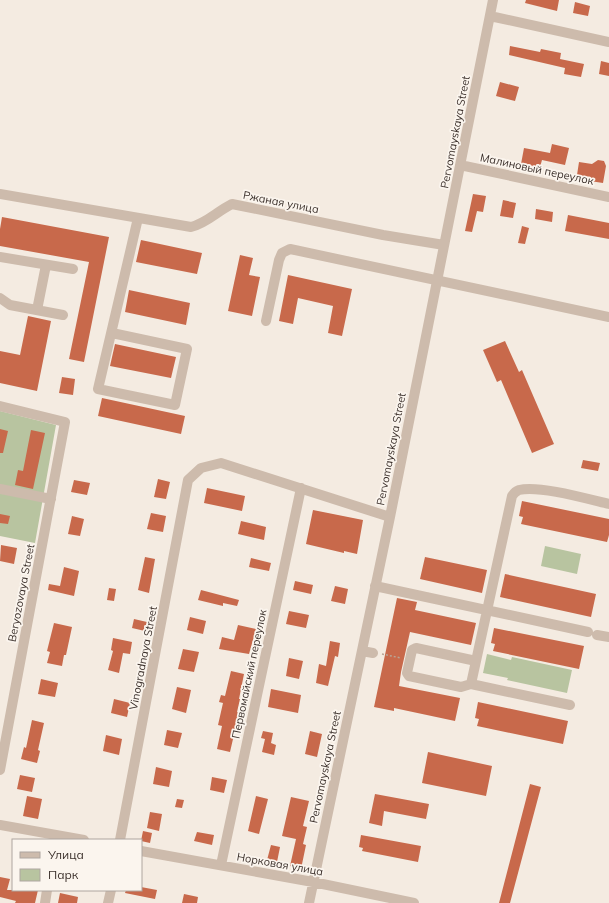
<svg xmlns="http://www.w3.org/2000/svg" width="609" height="903" viewBox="0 0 609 903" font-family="Mulish,sans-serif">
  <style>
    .green { fill: #b8c4a0 }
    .building { fill: #c8694b }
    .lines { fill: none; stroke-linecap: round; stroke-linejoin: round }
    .path { stroke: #b9a596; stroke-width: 1.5; stroke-dasharray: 2 2; stroke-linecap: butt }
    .minor { stroke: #cdbbac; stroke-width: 10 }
    .labels { text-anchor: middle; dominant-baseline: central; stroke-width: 3.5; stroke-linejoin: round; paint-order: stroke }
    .street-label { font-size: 11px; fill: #3b302b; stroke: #fbf5ee }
  </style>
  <rect width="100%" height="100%" fill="#f4ebe1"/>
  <path class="green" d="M0 411 56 425 35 543 0 536Z
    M545 546 581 554 577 574 541 566Z
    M487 654 511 660 512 657 572 670 567 693 507 680 508 678 483 673Z"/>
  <path class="building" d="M526 0H559L557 11 525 3Z
    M575 2 590 6 588 16 573 13Z
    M510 46 540 52 541 49 561 53 560 59 584 64 581 77 564 74 565 68 509 55Z
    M601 61 609 63V76L599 74Z
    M500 82 519 87 515 101 496 96Z
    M552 144 569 148 565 165 542 160 540 167 521 164 524 148 550 153Z
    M598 160 604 161 606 166 603 183 590 181 591 177 577 175 579 162 592 164Z
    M473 194 486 196 483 212 477 211 472 232 465 231Z
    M503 200 516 203 513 218 500 216Z
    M536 209 553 212 552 222 535 219Z
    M568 215 609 223V239L565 231Z
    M2 217 109 237 84 362 69 359 89 262 0 246V229Z
    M522 226 529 228 525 244 518 243Z
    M141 240 202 253 197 274 136 262Z
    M240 255 253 258 249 275 260 277 252 316 228 311Z
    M288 275 352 289 342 336 328 333 333 306 298 298 293 324 279 321Z
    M129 290 190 303 186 325 125 312Z
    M28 316 51 321 37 391 0 383V351L20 355Z
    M505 341 519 372 522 370 554 444 532 453 501 380 497 382 483 350Z
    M115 344 176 357 171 378 110 366Z
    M62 377 75 379 73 395 59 393Z
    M102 398 185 416 181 434 98 416Z
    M0 429 8 431 3 453H0Z
    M31 430 45 433 33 489 15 485 18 470 23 471Z
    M583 460 600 463 598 471 581 468Z
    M158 479 170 482 166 499 154 497Z
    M74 480 90 483 87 495 71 492Z
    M207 488 245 496 242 511 204 503Z
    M522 501 609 519V535L607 542 521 524 523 517 519 516Z
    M313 510 363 520 357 554 344 551V553L306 544Z
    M151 513 166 516 163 532 147 529Z
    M0 514 10 516 8 524 0 523Z
    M72 516 84 519 80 536 68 534Z
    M241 521 266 527 264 540 238 534Z
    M1 545 17 548 14 564 0 561Z
    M145 557 155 559 149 593 138 590Z
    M425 557 487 570 482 593 420 579Z
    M251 558 271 563 269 571 249 567Z
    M64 567 79 571 74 596 48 590 49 584 60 586Z
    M505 574 596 594 591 617 500 597Z
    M295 581 313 585 311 594 293 590Z
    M335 586 348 589 345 604 331 601Z
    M109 588 116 589 114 601 107 600Z
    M201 590 239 600 237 606 223 603V606L198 600Z
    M397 598 417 602 415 610 476 623 471 645 410 632 401 672 399 686 460 698 455 721 394 708V711L374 707Z
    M289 611 309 615 306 628 286 624Z
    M190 617 206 621 203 634 187 630Z
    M134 619 147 622 145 631 132 628Z
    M54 623 72 627 66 655H64L62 666 47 663 50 652 47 651Z
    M238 625 256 629 249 654 219 649 222 637 234 640Z
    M494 628 584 646 579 669 493 651 495 644 491 643Z
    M113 638 132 642 130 654 123 653 119 673 108 670 113 651 111 650Z
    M330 641 340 643 338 657 335 656 328 686 316 683 319 664 326 666Z
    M183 649 199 652 194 672 178 669Z
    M289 658 303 661 299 679 286 676Z
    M231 671 244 674 239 699H240L237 712 239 713 230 752 217 749 222 726 218 725 223 703 219 702 221 695 225 696Z
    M41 679 58 683 55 697 38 694Z
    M177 687 191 690 186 713 172 709Z
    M271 689 301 695 298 713 268 707Z
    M114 699 130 703 127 717 111 713Z
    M478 702 568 721 563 744 477 726 479 719 475 718Z
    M32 720 44 723 38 750 40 751 37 763 21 759 24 747 26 748Z
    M167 730 182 733 178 748 164 745Z
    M263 731 273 733 271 743 276 745 274 755 262 752 265 739 261 738Z
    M310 731 322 734 317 757 305 754Z
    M106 735 122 739 119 755 103 751Z
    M428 752 492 766 486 796 422 783Z
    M156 767 172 771 169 787 153 784Z
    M20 775 35 778 32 792 17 789Z
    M212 777 227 780 224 793 210 790Z
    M530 784 541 787 510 903H499Z
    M375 794 429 804 426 819 384 811 382 826 369 823Z
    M27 796 42 799 38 819 23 816Z
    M256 796 268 799 259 834 248 831Z
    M291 797 309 801 303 826 307 827 303 844 306 845 301 869 290 866 296 839 282 836Z
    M177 799 184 800 182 808 175 807Z
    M150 812 162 814 159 831 147 828Z
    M143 831 152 833 150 843 141 841Z
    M197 832 214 835 212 845 194 841Z
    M361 835 421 846 418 862 362 851 363 848 359 847Z
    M271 845 280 847 277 862 267 860Z
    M0 877 10 879 7 890H38L35 903H15L16 901 0 897Z
    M141 887 157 890 155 899 125 893 126 890H141Z
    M60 893 78 897 77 903H58Z
    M184 894 198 897 197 903H182Z"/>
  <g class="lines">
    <path class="path" d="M382 654 401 658"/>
    <path class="minor" d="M490 16 609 42
      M460 165 609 197
      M0 194 191 227C207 223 216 212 232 204L383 235 444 245
      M0 257 73 269
      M0 298 10 305 63 315
      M37 310 46 265
      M266 321 279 260 282 253 290 249 609 317
      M112 333 187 349 175 405 98 389 138 218
      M0 406 65 422 0 770
      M0 489 51 499
      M375 586 588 632
      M597 635 609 637
      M362 651 373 653
      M476 661 416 648 412 650 407 673 409 676 461 687 471 684 570 705
      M471 684 512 496C514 493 516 491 519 490 539 485 588 499 609 504
      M0 825 84 840
      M120 840 188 480 201 468 221 463 390 517
      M141 851 313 882 414 903
      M221 865 301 488
      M45 903 47 890
      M108 903 111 890
      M309 903 390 517 493 0"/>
  </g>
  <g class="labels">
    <g class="street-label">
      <text transform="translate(455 132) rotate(-79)">Pervomayskaya Street</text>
      <text transform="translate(537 169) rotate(12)">Малиновый переулок</text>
      <text transform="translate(281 202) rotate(11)">Ржаная улица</text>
      <text transform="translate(391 449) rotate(-79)">Pervomayskaya Street</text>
      <text transform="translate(21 593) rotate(-79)">Beryozovaya Street</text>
      <text transform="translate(143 658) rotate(-79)">Vinogradnaya Street</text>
      <text transform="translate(249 674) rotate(-78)">Первомайский переулок</text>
      <text transform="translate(325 767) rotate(-78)">Pervomayskaya Street</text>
      <text transform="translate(280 864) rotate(10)">Норковая улица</text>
    </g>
  </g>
  <rect x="12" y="839" width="130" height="52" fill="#fbf5ee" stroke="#aea6a0"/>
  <rect x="20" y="852" width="20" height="6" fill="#cdbbac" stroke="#aea6a0"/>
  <text x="48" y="859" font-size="12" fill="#3b302b">Улица</text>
  <rect x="20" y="869" width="20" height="12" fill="#b8c4a0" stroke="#aea6a0"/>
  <text x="48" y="879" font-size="12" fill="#3b302b">Парк</text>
</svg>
